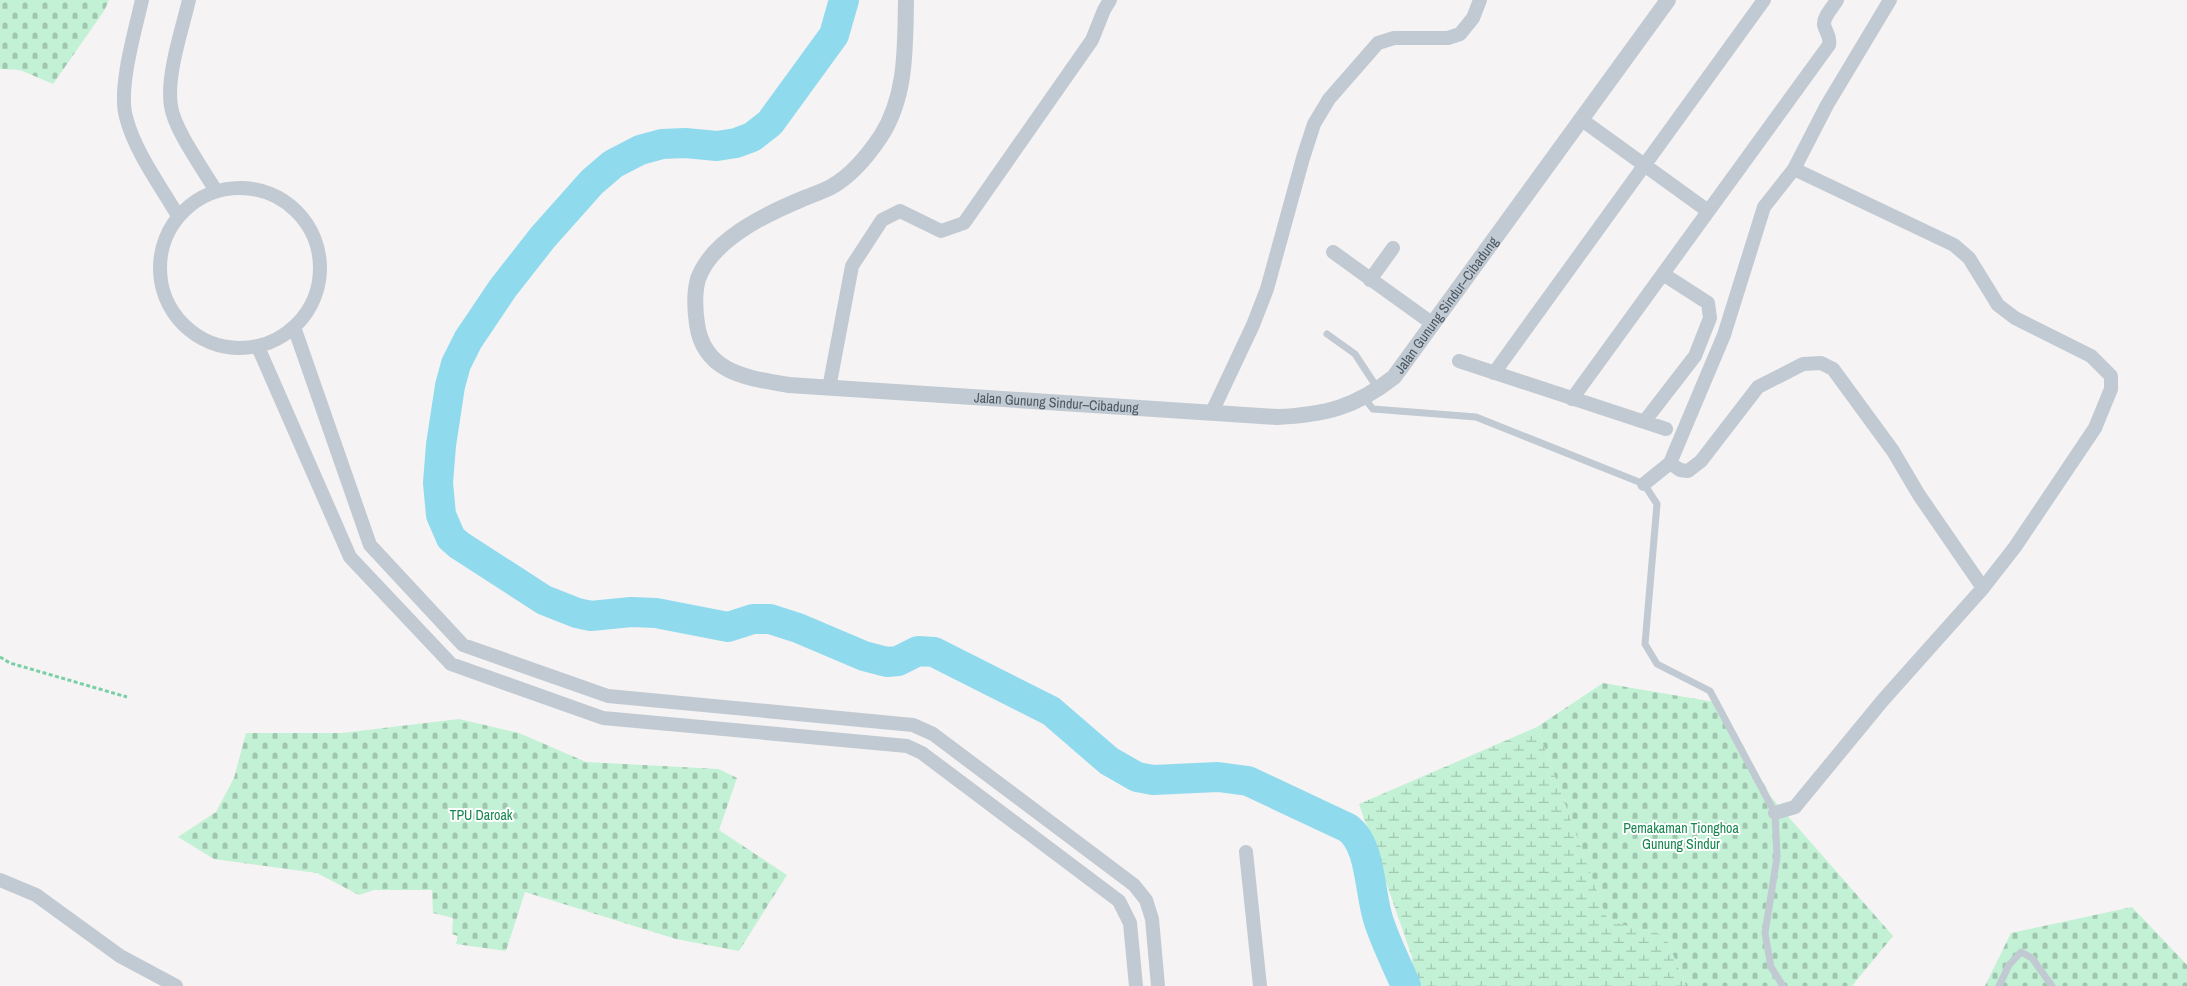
<svg xmlns="http://www.w3.org/2000/svg" width="2187" height="986" viewBox="0 0 2187 986" font-family="'Archivo Narrow',sans-serif">
  <style>
    .wetland { fill: url(#wetland-marsh) }
    .cemetery { fill: url(#cemetery-stones) }
    .lines { fill: none; stroke-linecap: round; stroke-linejoin: round }
    .river { stroke: #90daee; stroke-width: 30 }
    .path { stroke: #7ad0a6; stroke-width: 3; stroke-dasharray: 4 2.5; stroke-linecap: butt }
    .service { stroke: #c1cad2; stroke-width: 7 }
    .minor { stroke: #c1cad2; stroke-width: 14 }
    .tertiary { stroke: #c1cad2; stroke-width: 16 }
    .labels { text-anchor: middle; dominant-baseline: central; stroke-width: 4; stroke-linejoin: round; paint-order: stroke }
    .street-label { font-size: 14px; fill: #4a5661; stroke: #fff }
    .park-label { font-size: 14px; fill: #17864f; stroke: #fff }
  </style>
  <defs>
    <pattern id="wetland-marsh" width="20" height="14" patternUnits="userSpaceOnUse" patternTransform="scale(1.25)"><rect width="20" height="14" fill="#c3f1d5"/><path d="M1 5h8M5 5V1M11 12h8M15 12V8" fill="none" stroke="#a0c6b0"/></pattern>
    <pattern id="cemetery-stones" width="16" height="16" patternUnits="userSpaceOnUse" patternTransform="scale(1.25)"><rect width="16" height="16" fill="#c3f1d5"/><path d="M2 7V4a2 2 0 0 1 4 0v3zM10 15v-3a2 2 0 0 1 4 0v3z" fill="#a0c6b0"/></pattern>
  </defs>
  <rect width="100%" height="100%" fill="#f5f3f3"/>
  <path class="wetland" d="M1537 727 1608 920 1665 935 1686 986H1413L1412 957 1359 804Z"/>
  <path class="cemetery" d="M0 0H109L104 11 53 84 20 70 0 69Z
    M1603 683 1720 703 1771 797 1893 936 1852 986H1686L1665 935 1608 921 1537 727Z
    M459 719 519 733 586 762 719 769 737 778 719 830 787 875 739 951 676 939 525 892 506 951 456 944 458 936 452 934 453 918 433 913 432 890H374L359 895 317 873 214 859 178 837 216 812 234 778 246 733H342Z
    M2132 907 2187 965V986H1985L2011 933Z"/>
  <g class="lines">
    <path class="river" d="M844 0 834 35 770 123 752 137 736 143 717 146 685 143 662 144 640 150 613 164 592 182 543 237 503 288 468 340 456 364 450 386 441 445 438 483 441 515 451 538 459 545 544 600 577 613 591 616 631 612 656 613 728 627 753 619H770L798 628 864 656 887 662 898 661 918 651 934 652 1051 711 1109 761 1137 777 1153 780 1218 777 1248 781 1348 828C1372 846 1369 894 1379 922 1386 943 1397 965 1406 986"/>
    <path class="path" d="M0 657 10 663 127 697"/>
    <path class="service" d="M1327 334 1355 354 1378 389
      M1364 398 1373 409 1476 417 1644 484 1657 504 1645 644 1657 664 1710 691 1775 813 1777 857 1765 933 1771 967 1783 986
      M1999 986 2009 965 2021 952 2032 958 2052 986"/>
    <path class="minor" d="M142 0C135 31 118 88 126 117 135 152 160 185 178 216
      M189 0C182 30 166 76 171 106 174 129 203 169 216 191
      M1582 120 1708 211
      M160 268a80 80 0 1 1 160 0a80 80 0 1 1-160 0Z
      M1333 252 1433 324
      M1370 280 1393 248
      M294 327 370 545 463 645 608 696 913 725 933 734 1134 885 1146 900 1152 919 1158 986
      M258 347 350 557 451 664 603 718 907 746 922 753 1119 901 1130 923 1136 986
      M1459 361 1666 429
      M1494 373 1764 0
      M829 388 852 266 882 220 900 211 941 231 964 223 1092 40 1104 10 1110 0
      M1572 399 1829 45C1831 36 1826 33 1824 25 1823 17 1833 7 1837 0
      M1212 412 1253 325 1267 289 1303 158 1314 124 1329 99 1378 43 1394 38H1448L1460 34 1473 18 1480 0
      M1644 422 1695 356 1710 318 1708 303 1663 274
      M1670 463 1680 470 1688 471 1701 461 1758 387 1803 364 1821 363 1833 369 1893 451 1919 495 1983 588
      M1644 484 1670 463 1724 335 1764 207 1794 169 1827 105 1890 0
      M1775 813 1795 807 1883 700 1983 588 2015 547 2095 428 2111 389V376L2091 356 2015 318 1998 305 1969 258 1954 245 1794 169
      M1246 852 1260 986
      M0 880 36 895 120 956 176 986"/>
    <path class="tertiary" id="s1" d="M906 0C905 47 907 95 881 136 869 154 851 176 831 187 822 192 810 195 800 200 764 215 712 240 698 279 694 293 695 310 697 324 704 374 749 378 789 385L1277 417C1325 415 1356 407 1394 377L1668 0"/>
  </g>
  <g class="labels">
    <g class="street-label">
      <text stroke="none"><textPath href="#s1" startOffset="1248">Jalan Gunung Sindur–Cibadung</textPath></text>
      <text stroke="none"><textPath href="#s1" startOffset="812">Jalan Gunung Sindur–Cibadung</textPath></text>
    </g>
    <g class="park-label">
      <text x="481" y="815">TPU Daroak</text>
      <text x="1681" y="828">Pemakaman Tionghoa<tspan x="1681" dy="16">Gunung Sindur</tspan></text>
    </g>
  </g>
</svg>
